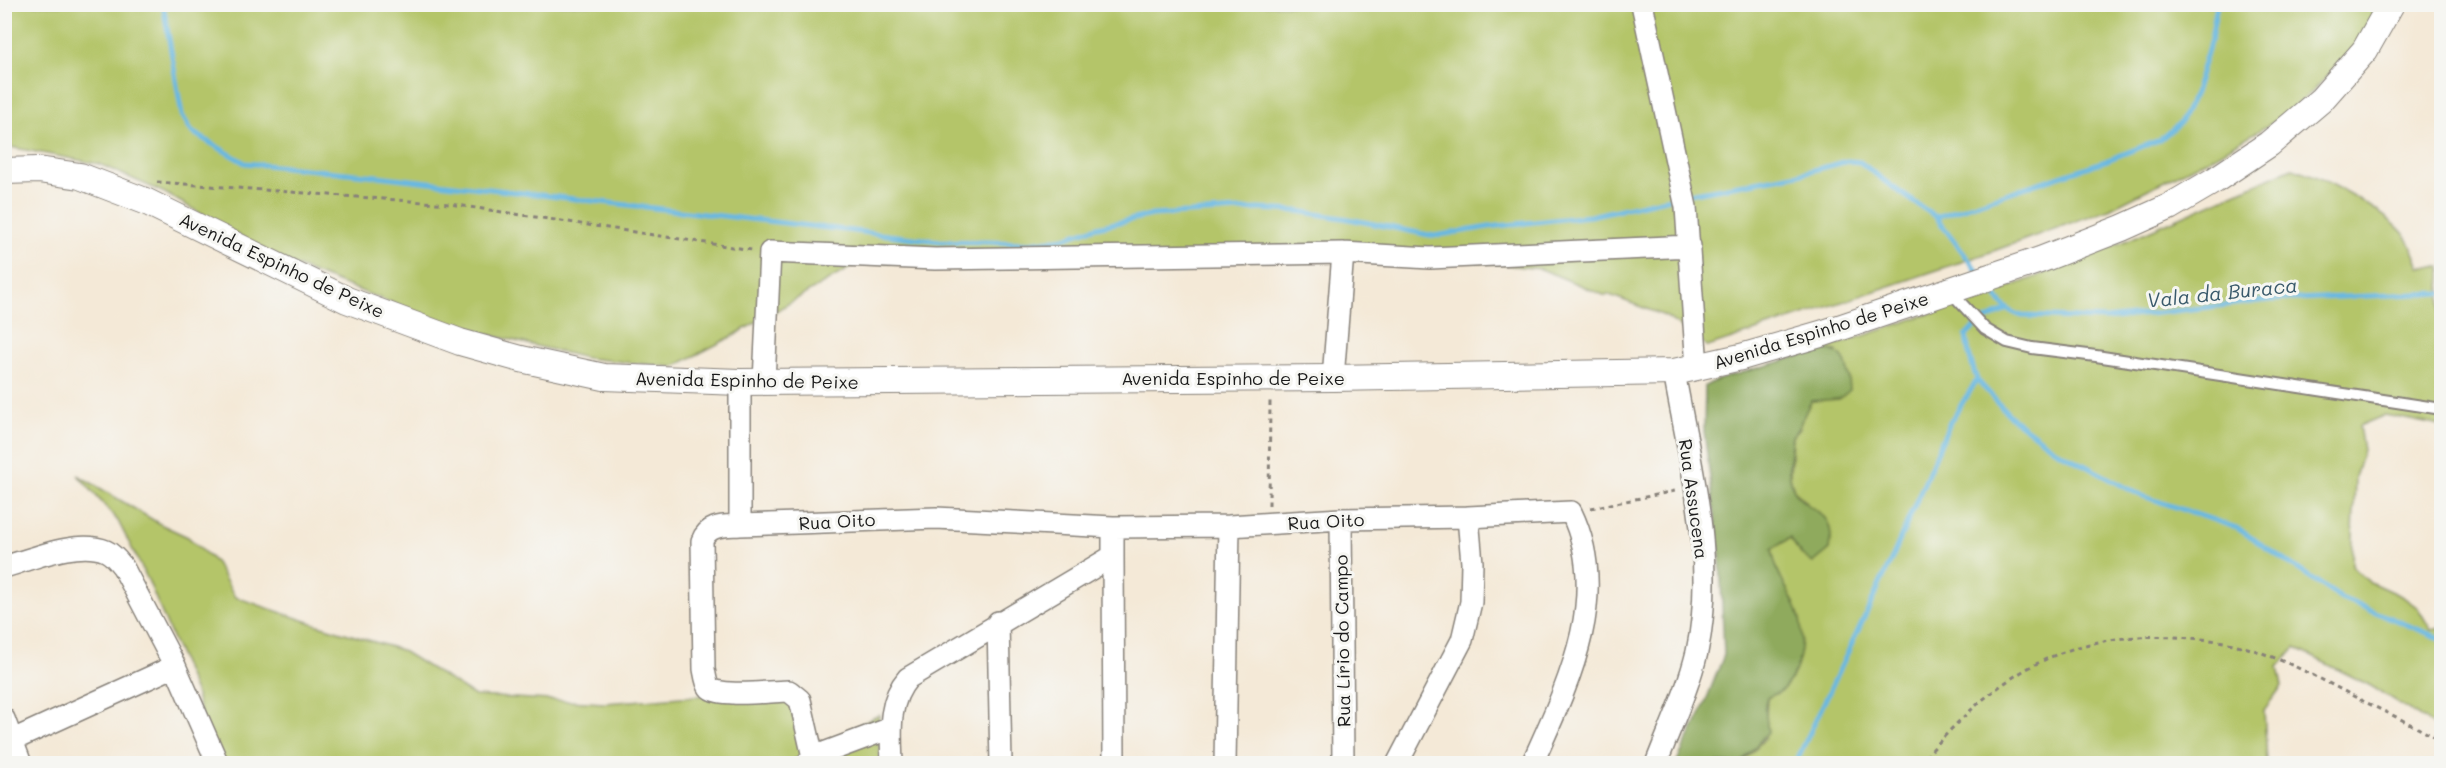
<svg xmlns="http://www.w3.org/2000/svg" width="2446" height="768" viewBox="0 0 2446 768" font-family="Mali,sans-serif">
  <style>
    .green { fill: #b4c569; stroke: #687042; stroke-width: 1.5 }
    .forest { fill: #8faa5d; stroke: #56633c; stroke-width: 1.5 }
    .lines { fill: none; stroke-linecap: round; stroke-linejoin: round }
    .stream { stroke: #67b8e2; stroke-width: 5 }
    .service-casing { stroke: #88827a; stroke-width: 14 }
    .minor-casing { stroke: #88827a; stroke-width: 24 }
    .tertiary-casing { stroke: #88827a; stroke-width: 28 }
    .path { stroke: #88827a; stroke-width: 3; stroke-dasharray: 4.5 4.5; stroke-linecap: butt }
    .service { stroke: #fff; stroke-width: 10 }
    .minor { stroke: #fff; stroke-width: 21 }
    .tertiary { stroke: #fff; stroke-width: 26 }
    .labels { text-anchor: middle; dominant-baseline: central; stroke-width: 6; stroke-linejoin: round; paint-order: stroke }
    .street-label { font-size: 18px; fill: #1c1c1c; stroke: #f6f6f2 }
    .water-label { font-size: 20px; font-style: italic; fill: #3a5a6b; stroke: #f6f6f2 }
  </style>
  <rect width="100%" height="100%" fill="#f6f6f2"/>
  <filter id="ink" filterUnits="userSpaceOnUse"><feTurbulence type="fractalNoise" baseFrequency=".0167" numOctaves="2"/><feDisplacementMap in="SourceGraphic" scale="12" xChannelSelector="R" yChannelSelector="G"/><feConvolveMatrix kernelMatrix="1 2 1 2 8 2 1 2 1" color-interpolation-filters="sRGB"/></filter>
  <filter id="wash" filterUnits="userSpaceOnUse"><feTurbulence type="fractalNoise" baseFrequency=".008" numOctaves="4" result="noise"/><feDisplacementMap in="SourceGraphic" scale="24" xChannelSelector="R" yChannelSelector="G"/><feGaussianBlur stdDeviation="1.35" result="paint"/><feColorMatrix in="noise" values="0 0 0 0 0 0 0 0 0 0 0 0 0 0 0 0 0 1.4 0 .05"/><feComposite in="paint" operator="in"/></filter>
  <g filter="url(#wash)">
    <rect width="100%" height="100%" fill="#f4e9d7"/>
    <path class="green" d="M5 5H2378L2360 42 2312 92 2279 119 2218 154 2109 209 1988 253 1708 347 1665 316 1607 294 1606 296 1541 269 1449 258 860 262 731 337 673 367 586 358 449 325 283 261 165 193 99 164 10 147 5 148Z
      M2292 168C2320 175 2385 211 2404 234 2411 242 2416 257 2420 267H2441V426L2385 415 2359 426 2363 450 2355 477 2352 566 2368 581 2403 597 2418 608 2431 630 2441 628V730L2371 686 2295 648 2278 667 2282 686 2264 710 2267 763 1741 764 1765 738 1767 697C1810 679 1798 642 1795 604 1782 589 1775 568 1772 549L1790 538 1801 554 1807 503 1794 490 1790 476 1792 436 1799 429 1803 413 1812 401 1837 351 1824 349 2015 285 2128 240Z
      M78 475 160 524 188 537 216 563 235 597 315 624 401 650 475 696 605 703 797 688 816 747 879 715 880 763H214L195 692 148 580 118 521Z"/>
    <path class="forest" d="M1824 349C1849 352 1848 369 1850 390L1839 399 1812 401C1803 413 1802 426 1792 436 1790 452 1786 472 1793 488 1805 515 1837 505 1830 549L1813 563 1801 554 1790 538 1772 549C1775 571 1786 586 1795 605 1807 630 1803 669 1783 689 1780 693 1772 695 1767 698L1765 706 1768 732 1741 763H1676L1701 713 1724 655 1720 556 1704 431 1705 386 1717 380Z"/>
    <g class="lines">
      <path class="stream" d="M163 4 182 115 192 132 245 163 377 176 940 241 1030 243 1064 238 1097 227 1152 215 1258 209 1297 211 1349 219 1434 236 1489 227 1590 216 1679 196
        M1689 194 1799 174 1848 161 1860 162 1891 186 1936 217 1978 272
        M1936 217 2105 161 2159 140 2180 123 2195 93 2211 39 2217 4
        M1987 284C1997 298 2005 311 2022 316L2106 319 2270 300 2442 293
        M2008 309 1976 325 1966 336 1969 355 1977 380 2012 418 2054 449 2140 495 2237 528 2341 598 2442 639
        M1795 764 1890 563 1950 422 1977 380"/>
    </g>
  </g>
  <g filter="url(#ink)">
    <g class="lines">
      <defs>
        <path id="service" d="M1949 290 1985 329 2007 342 2032 348 2096 356 2442 409"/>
        <path id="minor" d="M1642 4 1686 207 1697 368
          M1333 378 1343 253
          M764 382 770 252 935 259 1343 253 1430 258 1690 246
          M1341 519 1343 764
          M740 525V382
          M1113 556 1114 764
          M4 567C32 559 78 539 106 551 113 554 119 562 123 567L175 666 218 764
          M998 622 1001 764
          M4 719 21 764
          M4 744 175 666
          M813 757 800 700 789 691C775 691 716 698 709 687 706 683 705 674 704 669L702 541C708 524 725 526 740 525L936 518 1113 527
          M806 764 813 757 891 728
          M892 764C891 733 887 702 908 678L1113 556V527L1229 526 1341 519 1468 517 1571 512C1612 596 1567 686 1532 764
          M1225 764 1229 526
          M1397 764 1462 640 1471 602 1472 563 1468 517
          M1656 764C1670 727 1688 690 1697 652 1717 558 1690 464 1674 372"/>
        <path id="tertiary" d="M4 171 38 170 80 176 145 201 347 300 460 342 521 359 604 377 740 382 1333 378 1674 372 1741 357 1824 333 2040 260 2122 228 2169 207 2215 180 2269 144 2321 100 2365 50 2391 4"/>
      </defs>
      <use href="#service" class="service-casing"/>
      <use href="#minor" class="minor-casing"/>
      <use href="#tertiary" class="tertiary-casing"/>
      <path class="path" d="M157 182 450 204 752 250
        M1269 505 1270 401
        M1591 508 1675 491
        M1920 764C1990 680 2061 631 2173 637 2196 638 2219 640 2241 646 2282 658 2319 678 2357 698 2385 712 2415 725 2442 742"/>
      <use href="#service" class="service"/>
      <use href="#minor" class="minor"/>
      <use href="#tertiary" class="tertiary"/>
    </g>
  </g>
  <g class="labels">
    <g class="street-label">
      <text transform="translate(282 265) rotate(25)">Avenida Espinho de Peixe</text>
      <text transform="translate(1821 330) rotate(-17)">Avenida Espinho de Peixe</text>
      <text x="1233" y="378">Avenida Espinho de Peixe</text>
      <text transform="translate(747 380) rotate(1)">Avenida Espinho de Peixe</text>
      <text transform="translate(1694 499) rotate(82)">Rua Assucena</text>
      <text transform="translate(837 521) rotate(-3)">Rua Oito</text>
      <text transform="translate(1326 521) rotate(-3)">Rua Oito</text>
      <text transform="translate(1342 641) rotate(-91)">Rua Lírio do Campo</text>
    </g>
    <g class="water-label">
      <text transform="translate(2222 292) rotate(-6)">Vala da Buraca</text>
    </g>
  </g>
  <rect width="2446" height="768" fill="none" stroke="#f6f6f2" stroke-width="24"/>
</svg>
